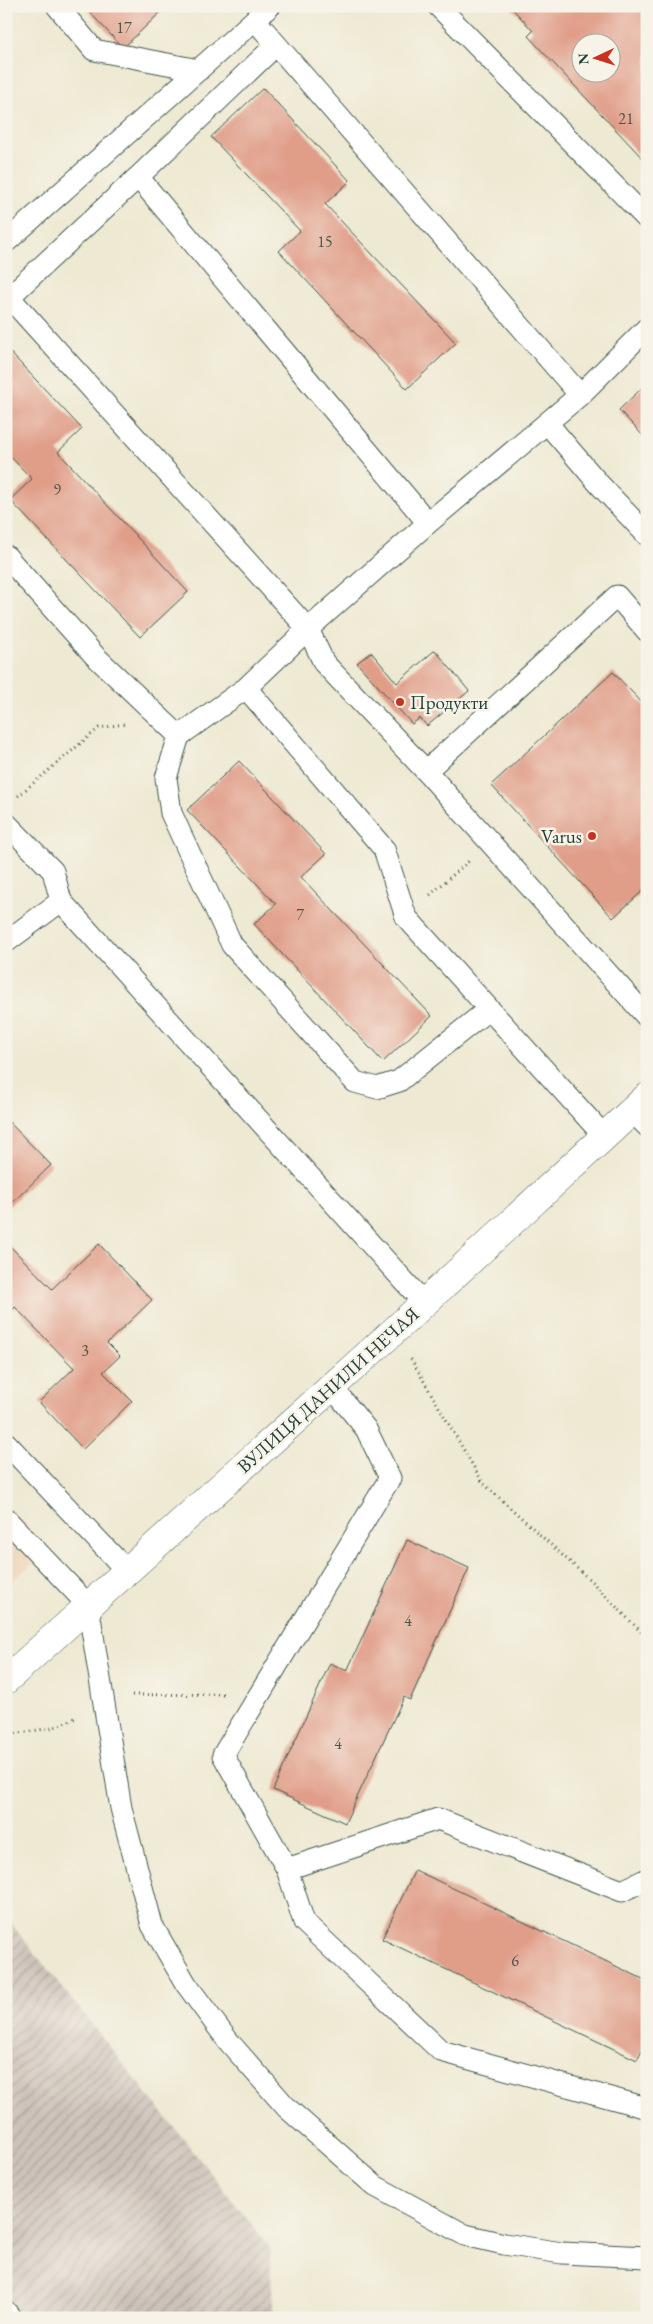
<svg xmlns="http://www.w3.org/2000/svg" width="653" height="2324" viewBox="0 0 653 2324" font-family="'EB Garamond',serif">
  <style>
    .built { fill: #efd6bb }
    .industrial { fill: url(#industrial-furrows) }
    .building { fill: #e09d88; fill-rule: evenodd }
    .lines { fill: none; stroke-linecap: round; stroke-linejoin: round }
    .lane-casing { stroke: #3e574c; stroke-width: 23 }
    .street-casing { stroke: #3e574c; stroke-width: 29 }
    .path { stroke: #3e574c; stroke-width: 3; stroke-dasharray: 1 4; stroke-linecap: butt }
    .lane { stroke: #fff; stroke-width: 21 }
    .street { stroke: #fff; stroke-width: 28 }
    .poi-dot { fill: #c8321e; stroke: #f7f3e8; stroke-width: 2 }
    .labels { text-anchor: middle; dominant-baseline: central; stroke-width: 5; stroke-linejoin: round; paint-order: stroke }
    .number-label { font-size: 16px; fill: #4f5549 }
    .poi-label { font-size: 19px; fill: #1f3d34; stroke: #f7f3e8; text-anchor: start }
    .street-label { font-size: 19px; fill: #1f3d34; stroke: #f7f3e8 }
  </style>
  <defs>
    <pattern id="industrial-furrows" width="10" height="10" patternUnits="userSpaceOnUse" patternTransform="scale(1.25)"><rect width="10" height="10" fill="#cdc2b9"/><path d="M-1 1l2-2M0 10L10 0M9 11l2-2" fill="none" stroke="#a69f97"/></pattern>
  </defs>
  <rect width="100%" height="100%" fill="#f7f3e8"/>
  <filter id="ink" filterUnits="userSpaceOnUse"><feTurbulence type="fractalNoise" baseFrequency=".02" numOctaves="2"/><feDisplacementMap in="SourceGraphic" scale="10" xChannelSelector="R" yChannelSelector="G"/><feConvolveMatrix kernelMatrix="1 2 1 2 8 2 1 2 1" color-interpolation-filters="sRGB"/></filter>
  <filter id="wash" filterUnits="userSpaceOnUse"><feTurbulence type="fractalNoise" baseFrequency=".0096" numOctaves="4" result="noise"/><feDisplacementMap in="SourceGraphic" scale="20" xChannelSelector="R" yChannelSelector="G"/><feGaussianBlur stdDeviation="1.12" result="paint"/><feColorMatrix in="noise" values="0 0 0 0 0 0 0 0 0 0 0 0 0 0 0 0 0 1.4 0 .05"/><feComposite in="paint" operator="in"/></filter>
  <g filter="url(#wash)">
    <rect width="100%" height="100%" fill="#eee9d2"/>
    <path class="built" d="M6 1505 49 1549 6 1587Z"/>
    <path class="industrial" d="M6 1917 269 2246 274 2318H6Z"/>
    <g id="blocks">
      <path class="building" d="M84 6H167L123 48Z
        M510 6H647V163L528 36 533 31ZM580 42H610V72H580Z
        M263 88 350 181 325 204 456 343 407 389 279 251 300 231 211 137Z
        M6 348 82 429 58 452 188 592 140 637 10 500 32 479 6 452Z
        M647 383V440L619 410Z
        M435 650 469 691 427 726 420 718 412 724 357 663 371 652 397 683Z
        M613 672 647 708V887L613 918 491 785Z
        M239 761 326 854 301 877 432 1016 383 1062 254 924 276 904 187 810Z
        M6 1119 51 1165 6 1209Z
        M6 1242 52 1289 99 1244 152 1300 107 1343 120 1356 103 1372 132 1401 83 1449 39 1402 74 1368 15 1307 6 1316Z
        M407 1540 469 1568 410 1700 404 1697 345 1823 273 1790 330 1663 347 1671Z
        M415 1870 647 1981V2040L637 2060 382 1939Z"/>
    </g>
  </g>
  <g filter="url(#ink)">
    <use href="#blocks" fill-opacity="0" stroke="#3e574c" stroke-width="1"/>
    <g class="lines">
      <defs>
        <path id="lane" d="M57 6 94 50 199 70
          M438 6 647 219
          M255 20 580 395
          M276 45 138 177 428 523
          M138 177 9 297 308 629 324 663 426 771 647 1017
          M6 242 270 6
          M547 423 599 484 647 535
          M6 556 95 656 179 736 246 688
          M179 736 166 778 171 813 232 945 355 1082 377 1088 399 1081 489 1009
          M426 771 617 596 647 631
          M6 823 53 871 61 901 424 1303
          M6 942 61 901
          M632 1111 647 1126
          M604 1136 406 917 384 849 246 688 308 629 428 523 580 395 647 328
          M332 1387 366 1429 390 1478 223 1755 287 1869 438 1819 622 1891 647 1879
          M6 1443 126 1570
          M6 1519 88 1605 121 1808 152 1925 186 1984 229 2042 287 2108 375 2186 465 2235 504 2244 562 2253 647 2257
          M287 1869 304 1922 441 2051 647 2108
          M6 2312 8 2314 6 2315"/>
        <path id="street" d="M6 1680 395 1330 647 1097"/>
      </defs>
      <use href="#lane" class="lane-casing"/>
      <use href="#street" class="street-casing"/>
      <path class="path" d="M18 796 99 728 124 724
        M430 895 469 861
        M411 1359 483 1483 591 1581 647 1638
        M132 1695 226 1694
        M6 1735 52 1728 78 1717"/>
      <use href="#lane" class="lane"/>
      <use href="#street" class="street"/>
    </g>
  </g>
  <g class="poi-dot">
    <circle cx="400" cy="702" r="5"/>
    <circle cx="592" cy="836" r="5"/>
  </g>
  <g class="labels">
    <g class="number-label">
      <text x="124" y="27">17</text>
      <text x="626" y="118">21</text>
      <text x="325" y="241">15</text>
      <text x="57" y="489">9</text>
      <text x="300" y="914">7</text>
      <text x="85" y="1350">3</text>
      <text x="408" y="1620">4</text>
      <text x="338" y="1743">4</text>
      <text x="515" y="1960">6</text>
    </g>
    <g class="poi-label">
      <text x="410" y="702">Продукти</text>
      <text x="582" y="836" text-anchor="end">Varus</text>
    </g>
    <g class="street-label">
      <text transform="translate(328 1390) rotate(-42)">ВУЛИЦЯ ДАНИЛИ НЕЧАЯ</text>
    </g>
  </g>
  <rect width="653" height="2324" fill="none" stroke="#f7f3e8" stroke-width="25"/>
  <g transform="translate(596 58) rotate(266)"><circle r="24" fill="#f7f3e8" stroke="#a1aaa0"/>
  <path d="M0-4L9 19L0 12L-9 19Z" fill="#c8321e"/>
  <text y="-8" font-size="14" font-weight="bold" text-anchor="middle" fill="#1f3d34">N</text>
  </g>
</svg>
